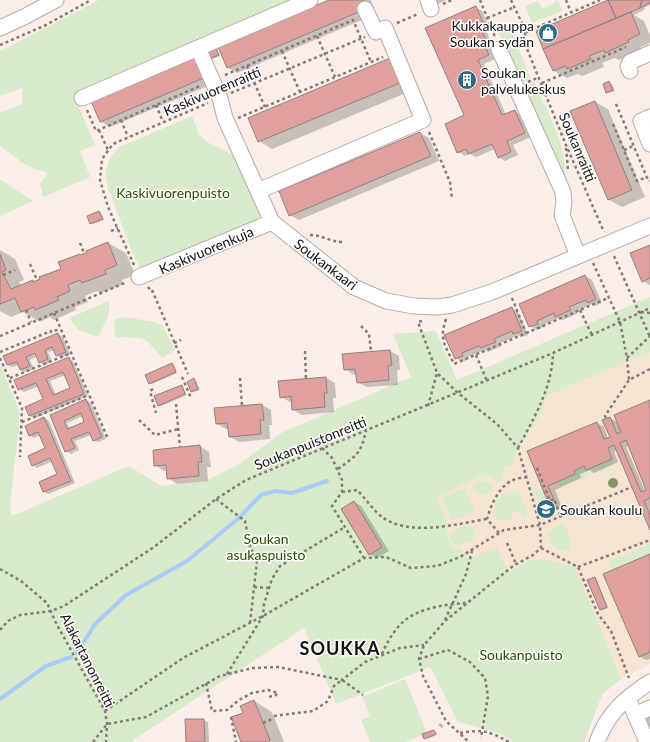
<svg xmlns="http://www.w3.org/2000/svg" width="650" height="742" viewBox="0 0 650 742" font-family="Lato,sans-serif">
  <style>
    .education { fill: #f5e4d2 }
    .green { fill: #d7ebca }
    .shadow { fill: #0003; fill-rule: evenodd }
    .lines { fill: none; stroke-linecap: round; stroke-linejoin: round }
    .stream { stroke: #a9ccfb; stroke-width: 4 }
    .building { fill: #e0a19e; stroke: #8e8281; fill-rule: evenodd }
    .minor-casing { stroke: #b7aba6; stroke-width: 17 }
    .path { stroke: #847b78; stroke-width: 2.5; stroke-dasharray: 3 3; stroke-linecap: butt }
    .minor { stroke: #fff; stroke-width: 15 }
    .tree { fill: #899569 }
    .labels { text-anchor: middle; dominant-baseline: central; stroke-width: 3; stroke-linejoin: round; paint-order: stroke }
    .poi-label { font-size: 14px; fill: #14100f; stroke: #fefefe; text-anchor: start }
    .street-label { font-size: 14px; fill: #14100f; stroke: #fefefe }
    .park-label { font-size: 14px; fill: #2b4c00; stroke: #fefefe }
    .district-label { font-size: 18px; font-weight: bold; letter-spacing: 1px; fill: #14100f; stroke: #fefefe }
  </style>
  <rect width="100%" height="100%" fill="#fbeee9"/>
  <path class="education" d="M650 352V664L621 679 574 567 522 563 508 572 468 559 458 549 452 546 446 531 447 522 437 496 480 476H489L494 478 499 484 502 468 513 458 522 445 541 413 548 395Z"/>
  <path class="green" d="M99 0H293L74 95 95 145 80 151 90 177 43 197 40 184 48 173 27 166 0 146V113L22 104V88L0 96V51Z
    M558 0 563 11 532 23 525 6 538 1 542 9 555 3V1Z
    M510 26 514 38 503 43 497 31Z
    M516 42 531 79 520 83 505 47Z
    M534 82C547 111 571 152 564 184L524 86Z
    M192 116 199 134 207 142 231 154 238 162 260 214V219L258 222 141 271 132 252 108 188 105 173 110 158 119 147Z
    M0 180H1L33 201 0 216Z
    M650 297V352L548 395 541 413 513 458 515 463 502 468 504 473 499 484C487 469 479 477 466 483 456 488 447 492 437 496L447 522 446 531 452 546 458 549 461 548 468 559 497 547 508 572C515 568 521 564 528 561 542 556 560 564 575 567L621 679 602 695 584 742H512C507 733 469 725 458 722L430 667 336 704 304 628 130 742H0V364L19 410V430L14 466 10 510 12 516 129 466 161 486 206 481 241 463 281 433 411 377 393 334 436 331 457 380Z
    M109 301V315L98 337 78 330 69 318Z
    M124 317 155 322 163 326 175 350 162 358 149 343 141 338 115 337 114 320Z
    M612 459 613 465 561 486 559 481 575 475 574 471 584 466 586 469Z
    M479 481H487L491 483 492 491C487 495 482 495 475 493L474 484Z
    M531 481 537 491 542 488 550 506 556 504 558 511 547 516 543 513 531 484Z
    M465 488 475 512 452 521 442 497Z
    M510 491 518 492 521 495 528 515 527 517 523 518 519 510 511 514 514 520C486 526 489 498 510 491Z
    M563 523C567 531 574 540 569 549 559 554 550 546 548 536L554 527Z
    M466 525 472 527 475 534 473 540 458 546 453 544 450 538 452 531Z
    M650 544V554L612 570 609 561Z
    M405 679 427 733 406 742H370L361 720 370 716 362 697Z"/>
  <path class="shadow" d="M332 0H371L376 14 237 73 228 68 220 48Z
    M433 0H446L438 4Z
    M610 0H650V5L645 7 644 10 634 15 644 21 650 35V43L640 47 642 50 619 60 615 58 602 63 604 67 582 76 578 74 567 78 554 71 537 32Z
    M475 7 482 11 491 30 487 32 491 42 488 43 495 59 484 64 506 115 515 111 521 115 531 137 513 145 518 155 505 161 498 157 495 149 476 157 470 154 465 156 458 152 465 116Z
    M216 49 220 56 212 59 210 58Z
    M197 58 215 83 110 127 101 122Z
    M390 60 413 90 272 149 259 141Z
    M609 82 611 83 615 91 609 93 607 92Z
    M595 102 608 109 645 197 622 207 608 199Z
    M420 133 429 138 439 161 299 220 290 215Z
    M99 212 101 213 104 220 93 224 91 223Z
    M108 243 126 253 135 275 122 280 123 284 101 293 97 291 85 296 88 302 75 307 76 310 54 320 50 317 40 322 23 312 11 317 0 311V250L15 259 24 280 19 282 21 286 33 281 34 282 62 269 81 255Z
    M650 246V285L643 281Z
    M585 276 592 280 602 303 595 306 592 304 576 311 577 314 563 320 559 318 543 325 544 327 537 330 530 326Z
    M511 308 518 312 528 335 521 337 518 335 501 343 502 346 488 352 485 350 468 357 469 359 462 362 456 358Z
    M58 334 63 337 70 354 61 358 57 355 55 350 48 352 52 361 44 365 39 362 37 356 30 360 34 369 25 372 21 370 19 365 12 367 8 365 5 357Z
    M390 351 399 356 400 370H397L398 385 367 387 357 382V374L354 375 345 369Z
    M69 359 73 361 88 396 35 418 30 416 26 407 44 400 39 386 24 392 19 389ZM66 375 71 389 56 395 50 381Z
    M172 364 174 365 177 373 152 384 150 383Z
    M326 378 335 383 336 398H333L334 412 302 415 293 410 292 402H290L281 397Z
    M194 380 196 381 200 390 194 392 192 391Z
    M182 386 183 387 187 395 161 406 159 405Z
    M86 400 91 403 106 439 98 442 93 440 91 435 75 441 79 450 71 454 66 451 51 415ZM83 416 86 422 70 429 67 423Z
    M650 401V527L617 450 614 452 618 462 594 473 590 470 580 474 581 478 555 490 562 508 557 510 550 506 528 452 597 423 604 427 608 439 611 438 610 418 619 423ZM629 446 648 490 645 491 626 447Z
    M262 405 271 410 272 425H269L270 439 239 442 230 437 229 429H226L217 424Z
    M44 418 49 421 75 483 48 494 44 492 40 483 59 475 53 461 37 468 33 465 46 449 40 435 34 438 29 435Z
    M200 446 209 452 211 467H207L208 481 177 484 168 478 167 470 164 471 155 465Z
    M354 502 361 506 389 551 377 558 370 554 342 509Z
    M650 555V659L646 660 639 656Z
    M594 578 596 579 608 608 603 610 601 609Z
    M254 701 272 712 284 742H243L244 713Z
    M650 716V735L643 719Z
    M203 720 208 722 209 742H187Z
    M441 723 444 727 441 728 438 724Z
    M434 731 437 735 427 739 425 738Z"/>
  <g class="lines">
    <path class="stream" d="M77 653 95 624 126 595 187 561 239 518 261 495 275 491 292 493 327 481
      M0 699 46 666 71 657"/>
  </g>
  <path class="building" d="M329 0H364L368 8 227 68 218 47Z
    M608 0H642L640 8 616 18Z
    M608 0 616 18 543 49 536 31Z
    M642 0H650V3L640 8Z
    M476 6 485 27 481 28 485 38 482 39 489 55 478 60 502 115 515 110 525 133 507 141 511 152 498 158 492 144 468 154 466 149 457 153 445 124 464 115 425 28Z
    M631 12 640 34 628 40 629 42 605 53 604 50 589 56 591 59 567 69 566 66 553 71 543 49Z
    M216 48 219 55 209 59 206 52Z
    M197 56 206 77 100 122 91 101Z
    M390 58 400 83 258 142 248 118Z
    M609 81 613 90 606 93 603 84Z
    M595 101 632 190 608 200 570 111Z
    M420 132 431 156 289 216 279 191Z
    M99 211 103 219 90 224 87 216Z
    M108 242 117 265 105 270 106 274 82 283 80 280 68 285 70 291 57 297 59 300 35 310 34 307 21 312 15 298 0 304V254L6 270 2 272 11 289 33 280V282L40 279 39 277 61 269 58 262 80 254 81 255 87 252 86 251Z
    M650 245V278L642 282 630 253Z
    M585 275 596 299 588 303 586 300 569 307 571 310 555 317 554 313 537 321 538 324 529 327 519 304Z
    M512 307 522 331 513 334 512 331 494 339 496 342 481 348 479 346 462 353 463 356 455 359 444 335Z
    M58 333 66 352 56 356 52 347 45 350 48 359 39 363 35 353 26 357 30 366 20 370 17 362 7 365 3 356Z
    M390 350 392 365 388 366 389 380 357 383 355 369 344 370 342 354Z
    M69 357 84 394 29 416 25 407 43 399 36 383 18 390 14 380ZM63 372 70 388 53 395 46 379Z
    M172 363 176 372 149 384 145 375Z
    M326 377 327 393H324L325 407 292 410 291 396 280 398 278 381Z
    M194 378 198 389 191 392 187 382Z
    M182 385 185 394 158 406 154 396Z
    M86 399 102 437 93 441 89 432 71 439 75 448 65 452 50 415ZM81 413 84 422 67 429 64 421Z
    M650 400V498L644 501 650 515V530L614 445 608 448 612 459 586 470 584 466 574 471 575 474 548 486 556 504 550 507 527 451 597 422 604 439 610 437 602 420 610 417 617 434 621 432 614 415ZM626 440 646 490 641 492 620 443Z
    M262 404 264 420H260L261 434 229 437 227 423 216 424 214 408Z
    M44 417 71 481 43 492 39 482 57 474 50 458 32 466 28 456 45 448 38 432 29 436 25 426Z
    M200 445 202 462H198L199 476 167 479 166 465 154 466 153 450Z
    M354 501 382 547 369 555 341 509Z
    M650 554V652L639 657 603 574Z
    M595 577 607 607 600 610 587 580Z
    M254 700 270 740 268 742H241L231 717 243 713 240 706Z
    M185 719H204L205 742H186Z
    M434 730 436 734 424 739 422 734Z"/>
  <g class="lines">
    <defs>
      <path id="minor" d="M428 0 431 9
        M365 9 376 32
        M0 28 24 17 56 0
        M198 48 310 0
        M499 49 563 192 564 203 562 215 578 256
        M630 71 628 66 630 62 650 53
        M82 98 198 48 220 98 225 118 272 222 354 287 386 301 414 306 437 307 452 305 492 292 650 226
        M650 117 641 121 650 144
        M258 191 423 120 385 28
        M139 277 272 222
        M628 698 647 742
        M635 715 650 708
        M597 742C607 714 626 697 650 682"/>
    </defs>
    <use href="#minor" class="minor-casing"/>
    <path class="path" d="M480 0 495 37
      M511 0 526 32 523 39 566 145 604 232
      M566 0 571 12
      M443 4 452 0
      M487 18 515 7
      M397 23 418 14
      M526 32 600 0
      M317 36 335 77
      M510 42 523 37
      M0 45 46 25 91 0
      M282 51 300 92
      M247 66 265 107
      M225 75 353 20 371 62
      M528 82 539 77
      M542 83 626 47
      M231 93 365 37
      M616 104 648 180 650 181
      M156 105 163 122
      M87 110 96 131 200 86
      M238 118 383 57
      M121 120 128 137
      M613 124 637 181 647 177
      M99 130 108 150
      M429 132 450 182 452 199
      M566 148 568 169
      M624 150 633 146
      M111 231 118 228
      M310 235C322 235 331 242 342 242
      M80 243 84 253
      M614 256 650 337
      M593 263 620 322 627 358 629 380
      M30 264 37 280
      M134 265 108 207 100 180 102 159 113 144 208 103
      M3 275 15 270
      M148 287 152 292
      M152 290 188 374
      M512 298 526 333
      M26 310 31 322
      M580 310 592 335
      M641 312 650 313
      M54 313 108 439
      M446 319C439 340 445 345 454 364L608 298
      M422 321 418 322 437 373 458 393 497 424 518 448 540 525 541 548 533 555 513 566 445 621 424 645 419 659 423 676 446 721 469 742
      M361 326 369 334 371 351
      M0 336 127 282
      M174 343 181 340
      M305 351 306 379
      M0 352 51 331V332L60 329
      M476 355 487 381
      M0 358 22 408 20 457
      M627 358 650 336
      M182 377 191 398
      M10 378 71 353
      M240 378 242 406
      M153 389 150 391 156 413
      M176 404 180 447
      M428 406 437 373
      M606 418 605 416 629 380 650 369
      M139 420 155 435 178 429
      M22 422 89 395
      M322 448 332 458 342 480V492L332 506 364 558
      M518 448C534 418 552 388 553 353
      M537 468 550 501 554 499 561 517
      M338 469C357 455 360 455 366 431
      M342 492 357 490C365 498 374 511 382 517 410 537 456 524 487 519
      M216 499 245 521 250 546 257 561 250 623
      M499 533 487 519C491 505 499 486 513 480 517 478 522 478 526 477
      M507 543 516 564
      M541 548 578 567 598 614 611 631 629 678
      M578 567 650 540
      M0 569 21 581 47 603 57 625 105 711 107 724 106 742
      M254 587 269 588
      M445 620 466 574 472 551
      M0 630 8 621 20 615 51 611 64 606 154 547 216 499 246 480 553 353 650 308
      M382 654C387 642 394 630 404 621 419 608 447 604 467 603
      M419 659 448 650 470 662 485 678 488 696 481 738
      M227 674 263 616 264 604 272 579 280 566 345 527
      M206 683 212 711 227 710 239 700 252 693 268 690 278 693 275 696 266 697
      M105 711 183 658 263 616 364 558 386 557 411 568 437 566 460 557 504 530 540 525 632 487
      M274 716 313 711 328 701 334 686 342 680 363 695
      M231 717 236 742
      M263 723 274 718
      M460 733C482 729 489 731 509 742
      M93 742 107 724 146 717 220 676 253 668 278 667 342 680 365 662 400 648 424 645"/>
    <use href="#minor" class="minor"/>
  </g>
  <circle class="tree" cx="613" cy="483" r="5"/>
  <defs>
    <symbol id="shop-disc" viewBox="-11 -11 22 22"><circle r="9.5" fill="#2f6982" stroke="#fefefe"/><path d="M-5-2.5h2.3a2.7 3.5 0 0 1 5.4 0H5L5.5 6h-11ZM-1.5-2.5h3a1.5 2.3 0 0 0-3 0Z" fill="#fff"/></symbol>
    <symbol id="building-disc" viewBox="-11 -11 22 22"><circle r="9.5" fill="#2f6982" stroke="#fefefe"/><path d="M-4-6H4V6H1V3H-1V6H-4ZM-2.5-4.3h1.7v1.8h-1.7ZM.8-4.3h1.7v1.8H.8ZM-2.5-1h1.7V.8h-1.7ZM.8-1h1.7V.8H.8Z" fill="#fff"/></symbol>
    <symbol id="school-disc" viewBox="-11 -11 22 22"><circle r="9.5" fill="#2f6982" stroke="#fefefe"/><path d="M0-5L7-2L0 1L-7-2ZM-4 1L0 2.5L4 1V4Q0 6-4 4Z" fill="#fff"/></symbol>
  </defs>
  <g fill-rule="evenodd">
    <use href="#shop-disc" x="537" y="22" width="22" height="22"/>
    <use href="#building-disc" x="456" y="69" width="22" height="22"/>
    <use href="#school-disc" x="535" y="498" width="22" height="22"/>
  </g>
  <g class="labels">
    <g class="poi-label">
      <text x="534" y="25" text-anchor="end">Kukkakauppa<tspan x="534" dy="16">Soukan sydän</tspan></text>
      <text x="481" y="72">Soukan<tspan x="481" dy="16">palvelukeskus</tspan></text>
      <text x="560" y="509">Soukan koulu</text>
    </g>
    <g class="street-label">
      <text transform="translate(212 91) rotate(-23)">Kaskivuorenraitti</text>
      <text transform="translate(578 147) rotate(67)">Soukanraitti</text>
      <text transform="translate(206 250) rotate(-23)">Kaskivuorenkuja</text>
      <text transform="translate(326 264) rotate(37)">Soukankaari</text>
      <text transform="translate(310 443) rotate(-22)">Soukanpuistonreitti</text>
      <text transform="translate(88 660) rotate(63)">Alakartanonreitti</text>
    </g>
    <g class="park-label">
      <text x="173" y="192">Kaskivuorenpuisto</text>
      <text x="266" y="538">Soukan<tspan x="266" dy="16">asukaspuisto</tspan></text>
      <text x="521" y="654">Soukanpuisto</text>
    </g>
    <g class="district-label">
      <text x="340" y="648">SOUKKA</text>
    </g>
  </g>
</svg>
